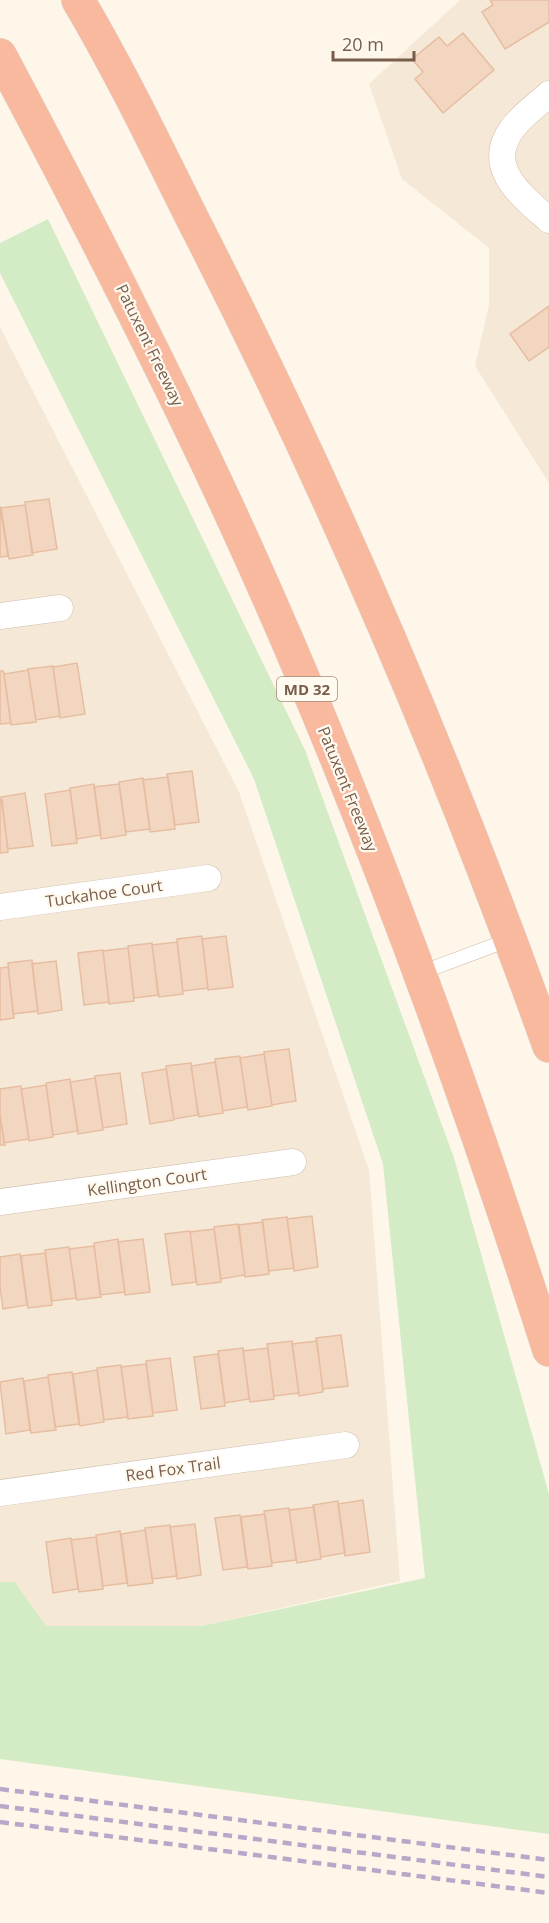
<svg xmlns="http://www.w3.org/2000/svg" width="549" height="1923" viewBox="0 0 549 1923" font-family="'Open Sans',sans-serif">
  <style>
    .residential { fill: #f5e8d7 }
    .green { fill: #d4ecc6 }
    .building { fill: #f3d6c0; stroke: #e6bda0; stroke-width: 1.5 }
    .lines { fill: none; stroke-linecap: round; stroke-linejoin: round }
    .service-casing { stroke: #d0bead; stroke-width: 15 }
    .minor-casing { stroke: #d0bead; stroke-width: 27 }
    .motorway-casing { stroke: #dcd5d0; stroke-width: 34 }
    .service { stroke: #fff; stroke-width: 14 }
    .minor { stroke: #fff; stroke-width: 26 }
    .motorway { stroke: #f8b99f; stroke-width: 33 }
    .rail { stroke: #b9a6c8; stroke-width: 4.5; stroke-dasharray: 9 6; stroke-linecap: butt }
    .labels { text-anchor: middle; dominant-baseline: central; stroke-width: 4.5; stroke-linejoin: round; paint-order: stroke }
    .shield { fill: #fffaf0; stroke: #a18c7c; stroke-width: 1.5 }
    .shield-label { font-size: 15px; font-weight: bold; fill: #795d4b }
    .street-label { font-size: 16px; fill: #795d4b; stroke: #fffaf0 }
  </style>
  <rect width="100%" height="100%" fill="#fdf6e9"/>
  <path class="residential" d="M460 0H549V483L475 366 489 305V248L402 179 369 84Z
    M0 327 239 792 369 1170 400 1581 201 1626H46L15 1582H0Z"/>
  <path class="green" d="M48 219 305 750 454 1158 549 1494V1834L0 1759V1582H15L46 1626H201L425 1578 383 1164 254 779 0 273V243Z"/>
  <path class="building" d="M490 0H549V22L505 49 482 12 493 5Z
    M463 33 494 70 443 113 415 79 423 72 412 59 439 37 447 46Z
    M549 306V347L529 361 510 334Z
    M49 499 57 549 32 553 25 502Z
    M25 505 33 555 9 559 1 508Z
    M0 506 8 556 0 557Z
    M77 663 85 714 60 718 53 667Z
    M53 666 60 716 36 720 28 669Z
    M28 670 36 722 11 725 4 674Z
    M0 671H3L4 674 11 723 0 724Z
    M192 771 199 822 175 825 167 774Z
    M168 777 175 829 150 832 143 780Z
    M143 778 150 829 126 832 119 782Z
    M94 784 101 835 77 839 70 788Z
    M119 784 126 835 101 839 94 787Z
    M70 790 77 843 52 846 45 794Z
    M25 793 33 846 8 849 1 797Z
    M0 800H2L8 852 0 853Z
    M202 936 208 988 183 991 177 939Z
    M226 936 233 987 208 990 202 939Z
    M177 942 183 994 159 997 152 945Z
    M152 943 158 995 134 998 128 946Z
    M128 948 134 1001 109 1004 103 951Z
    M103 950 109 1002 84 1005 78 953Z
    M32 960 38 1011 13 1014 8 963Z
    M56 961 62 1010 38 1014 32 964Z
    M8 967 14 1018 0 1020V968Z
    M289 1049 296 1101 272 1105 264 1052Z
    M264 1054 272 1106 248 1110 240 1058Z
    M240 1056 247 1107 223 1111 215 1059Z
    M215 1062 223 1113 199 1117 191 1066Z
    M191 1063 198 1115 174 1119 166 1066Z
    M166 1069 174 1120 150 1124 142 1073Z
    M120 1073 127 1124 103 1128 95 1076Z
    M95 1078 103 1130 78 1134 70 1082Z
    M70 1079 78 1131 53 1135 46 1083Z
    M46 1085 53 1137 29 1141 21 1089Z
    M21 1086 29 1139 4 1143 0 1115V1089Z
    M0 1115 5 1145H0Z
    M312 1216 318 1267 294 1271 287 1219Z
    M287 1217 294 1268 269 1271 262 1220Z
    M263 1222 269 1274 245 1277 239 1225Z
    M238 1224 245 1275 221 1279 214 1227Z
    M214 1229 221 1282 197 1285 190 1232Z
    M190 1231 196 1282 172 1285 165 1234Z
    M118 1239 125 1292 100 1295 94 1243Z
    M143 1239 150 1292 125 1295 118 1242Z
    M94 1246 101 1297 77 1300 69 1249Z
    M69 1247 76 1298 52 1301 45 1250Z
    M45 1253 52 1305 28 1308 21 1256Z
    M20 1254 27 1305 3 1309 0 1287V1257Z
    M341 1335 348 1386 323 1389 316 1338Z
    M292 1341 299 1393 274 1396 267 1344Z
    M317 1341 323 1392 299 1396 292 1344Z
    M243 1348 249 1399 225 1403 218 1351Z
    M268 1348 274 1399 250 1402 243 1351Z
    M218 1354 225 1406 201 1409 194 1357Z
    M170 1358 177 1410 153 1413 146 1361Z
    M146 1364 153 1416 128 1419 121 1367Z
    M121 1365 128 1417 104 1420 97 1368Z
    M97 1370 104 1422 80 1426 73 1374Z
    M72 1372 79 1424 55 1427 48 1375Z
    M48 1377 56 1430 31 1433 24 1381Z
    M23 1378 30 1430 6 1434 0 1382Z
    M363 1500 370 1552 345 1556 338 1504Z
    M338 1501 345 1553 321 1557 313 1505Z
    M314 1507 321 1559 297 1563 289 1510Z
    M289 1508 296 1560 272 1563 264 1511Z
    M265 1514 272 1566 248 1569 241 1517Z
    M240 1515 247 1567 223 1570 215 1518Z
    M195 1524 201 1575 177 1579 170 1527Z
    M170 1525 177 1576 152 1579 145 1528Z
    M145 1530 153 1583 128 1586 121 1534Z
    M120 1531 127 1583 103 1586 96 1535Z
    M96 1537 103 1589 79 1592 71 1540Z
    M71 1538 78 1589 53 1593 46 1542Z"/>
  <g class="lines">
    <defs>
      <path id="service" d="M420 973 511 939"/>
      <path id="minor" d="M549 94C537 105 521 116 512 129 484 168 522 196 549 220
        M0 616 60 608
        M0 907 208 878
        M0 1202 293 1162
        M0 1493 346 1445"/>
      <path id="motorway" d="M78 0C120 71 156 146 193 220 330 487 448 763 549 1046
        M0 55C82 209 162 364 235 523 358 791 459 1069 549 1350"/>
    </defs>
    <use href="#service" class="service-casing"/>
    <use href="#minor" class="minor-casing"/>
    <use href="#motorway" class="motorway-casing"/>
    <use href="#service" class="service"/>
    <use href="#minor" class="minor"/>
    <use href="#motorway" class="motorway"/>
    <path class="rail" d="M0 1789 549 1860
      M0 1806 549 1877
      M0 1822 549 1893"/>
  </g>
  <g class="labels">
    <rect class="shield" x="277" y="677" width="60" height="24" rx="4.5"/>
    <g class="shield-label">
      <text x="307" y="689">MD 32</text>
    </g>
    <g class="street-label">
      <text transform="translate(150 345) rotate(64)">Patuxent Freeway</text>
      <text transform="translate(348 789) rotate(68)">Patuxent Freeway</text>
      <text transform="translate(104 893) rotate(-8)">Tuckahoe Court</text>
      <text transform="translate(147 1182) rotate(-8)">Kellington Court</text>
      <text transform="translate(173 1469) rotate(-8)">Red Fox Trail</text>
    </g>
  </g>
  <path d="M333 51v9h81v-9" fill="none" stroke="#795d4b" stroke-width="3"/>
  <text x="342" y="51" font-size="18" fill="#795d4b" stroke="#fffaf0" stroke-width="4.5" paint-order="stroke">20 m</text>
</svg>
